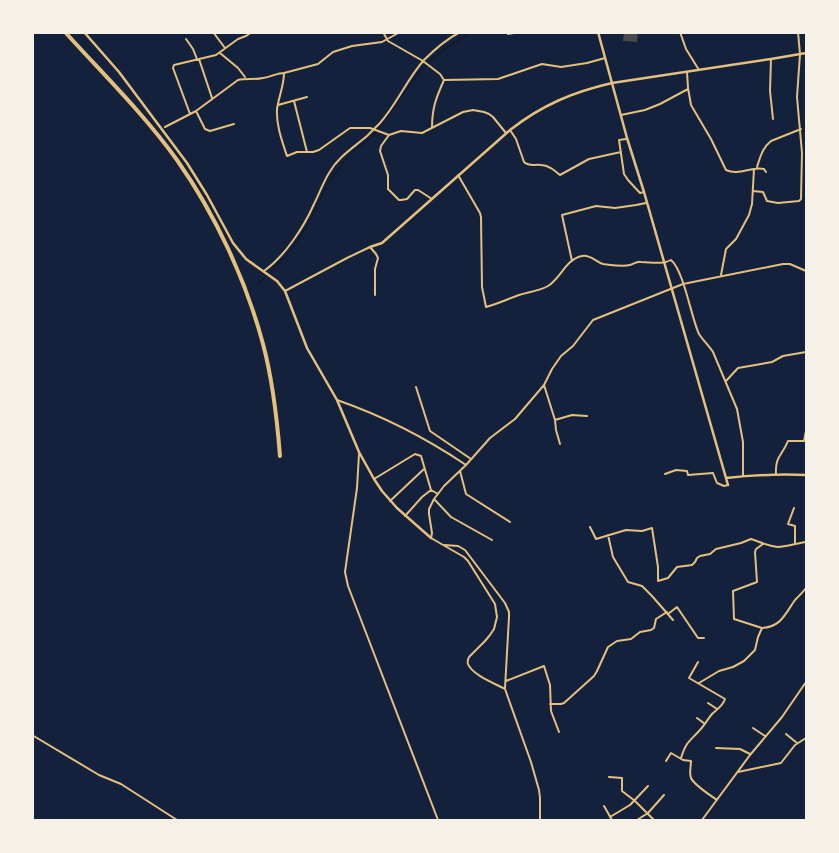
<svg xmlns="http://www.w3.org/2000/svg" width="839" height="853" viewBox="0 0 839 853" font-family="'Work Sans',sans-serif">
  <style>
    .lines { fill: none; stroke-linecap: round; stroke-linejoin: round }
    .stream { stroke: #0b132b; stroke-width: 1 }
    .building { fill: #48494c }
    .minor { stroke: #e5c07b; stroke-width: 2 }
    .tertiary { stroke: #e5c07b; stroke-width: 2.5 }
    .motorway { stroke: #e5c07b; stroke-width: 4 }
  </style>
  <rect width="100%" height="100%" fill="#14213d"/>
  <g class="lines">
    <path class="stream" d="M257 285 286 256 301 235 314 213 326 187 347 157 375 134 420 71 431 60 442 51 470 32"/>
  </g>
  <path class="building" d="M624 32H638L637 42 623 41Z"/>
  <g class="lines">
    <path class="minor" d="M213 32 225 48
      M383 32 388 41 423 61 440 74 444 80C436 98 432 108 432 128
      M508 32V34L519 32
      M680 32 686 49 699 70
      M186 39 193 49 197 59
      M220 53 238 68 245 77
      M199 59 212 98
      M771 59 770 91 773 119
      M687 72 688 88 691 105 711 139 726 170C739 176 751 166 764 169L766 172
      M284 73 318 64 333 52 352 46 382 42 400 32
      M444 80 498 79 542 64 561 67 587 63 605 58
      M294 101 307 152
      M278 105 307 97
      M196 111 205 129 210 131 234 124
      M190 114 173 68 174 65 216 55 238 39 246 36 252 32
      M621 115 645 110 660 104 688 89
      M165 127 196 111 238 80C246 78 255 80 263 78 271 77 277 73 284 73 284 85 279 96 277 109 276 125 282 141 287 156L297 152H313L319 150 350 128H370L389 135 401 131 422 133 463 112 473 110 484 112 489 114 493 117 506 133
      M510 130 516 139 524 162C530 167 534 164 541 165 548 165 554 170 560 175L589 159 621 152
      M389 135 381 146 380 151 388 175V189L399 200H401L407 199 415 190H418L432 199
      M626 139 619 140 624 174 628 180 640 193 644 192
      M757 167C760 158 762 148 771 141L801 129
      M458 175 480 213 481 217 482 287 486 307C497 304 508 299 519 295 529 292 539 291 548 286 561 278 566 259 582 256 590 254 596 262 603 264 612 265 622 267 630 265 634 264 637 261 641 262 651 262 662 265 671 260 684 271 691 317 699 334 702 339 709 346 713 352L737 409 743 442V476
      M753 191 763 192 767 201 778 203 799 201 801 199 802 153 797 97 800 54 798 32
      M572 261 562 215 596 206 615 208 636 205 646 203
      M264 271C285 256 304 227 314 204 319 194 323 183 329 173 338 157 353 148 367 136 371 132 376 127 380 123 397 104 407 79 424 60 434 50 447 39 460 32
      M721 275 726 249 736 239 749 215 752 204 754 169
      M285 291 347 258 370 247 376 254 378 258 375 269V295
      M726 381 738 368 772 362 783 356 806 352
      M544 385 555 420 556 430 560 444
      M416 387 430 431 471 459
      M337 400C383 416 426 438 466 465
      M555 420 572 415 587 416
      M359 454 357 488 345 572 348 586 438 820
      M460 471 466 494 510 522
      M665 474 676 470 687 471 688 475 713 473 717 483 724 486 728 485
      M776 474C775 456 782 456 788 441H804L806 431
      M374 479 415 454 421 456 431 490 438 494
      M434 499 451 517 492 540
      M390 501 424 469
      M794 508 788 524 795 526V543
      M405 516 422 497 431 490
      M590 527 596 539 626 530 642 531 652 528 658 567V581L668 578 677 567 692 565 695 562 697 558 700 556 710 554 716 549 741 543 751 539C760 542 768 546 778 547 785 547 798 543 806 542
      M608 535 613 557 628 582 642 586 652 596 673 620
      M444 545 458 546 465 550 505 603 509 612V617L505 688
      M668 614 677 607 698 638H704
      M762 628 734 619 733 591 757 582 755 552 756 549 763 544
      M506 681 544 666 550 685 551 711 559 732
      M699 683 719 671 733 667 744 661 755 650 758 637 762 628C781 627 785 614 795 600 799 596 803 592 806 588
      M708 703 717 709
      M550 704H561L564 703 594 676 597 671 608 647 617 641 631 639 640 632 651 630 654 628 656 619 667 612
      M697 718 705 724
      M753 728 765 736
      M786 734 797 743
      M32 735 99 775 121 784 177 820
      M716 748 740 749 750 754
      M681 758C686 742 689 742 699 731 704 726 707 720 712 714 717 709 723 706 725 699L689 678 698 662
      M666 761 671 753 683 760 691 761C691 766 689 773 691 778 694 785 710 795 717 800
      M738 772 781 763 795 745 806 738
      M609 777 622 778V791L635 801 654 820
      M604 806 612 820
      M610 817 630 805 648 786
      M540 820V798L539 790 531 762 505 689C496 684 472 675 468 664 467 661 468 660 469 657L485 641 490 635 494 629 497 617 495 604 468 561 464 557 431 538 432 533 429 514V509L434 499 444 486 466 465 490 438 515 419 544 385 552 369 561 356 573 346 593 320 683 284 783 264H790L806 271
      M637 820 648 813 664 795
      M702 820 750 755 782 717 806 682"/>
    <path class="tertiary" d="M84 32 119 72 187 163 207 195 233 243 246 259 277 281 285 291 307 348 337 400 359 452 374 479 382 491 397 508 431 538
      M598 32 627 138 644 192 728 485
      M370 247 382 243 510 130C542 105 573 92 612 83L771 59 806 53
      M726 478C753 475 780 474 806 475"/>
    <path class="motorway" d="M65 32C103 74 144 114 177 160 215 214 246 280 263 344 273 381 277 418 280 456"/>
  </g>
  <rect width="839" height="853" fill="none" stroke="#f6f1e7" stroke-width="68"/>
</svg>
